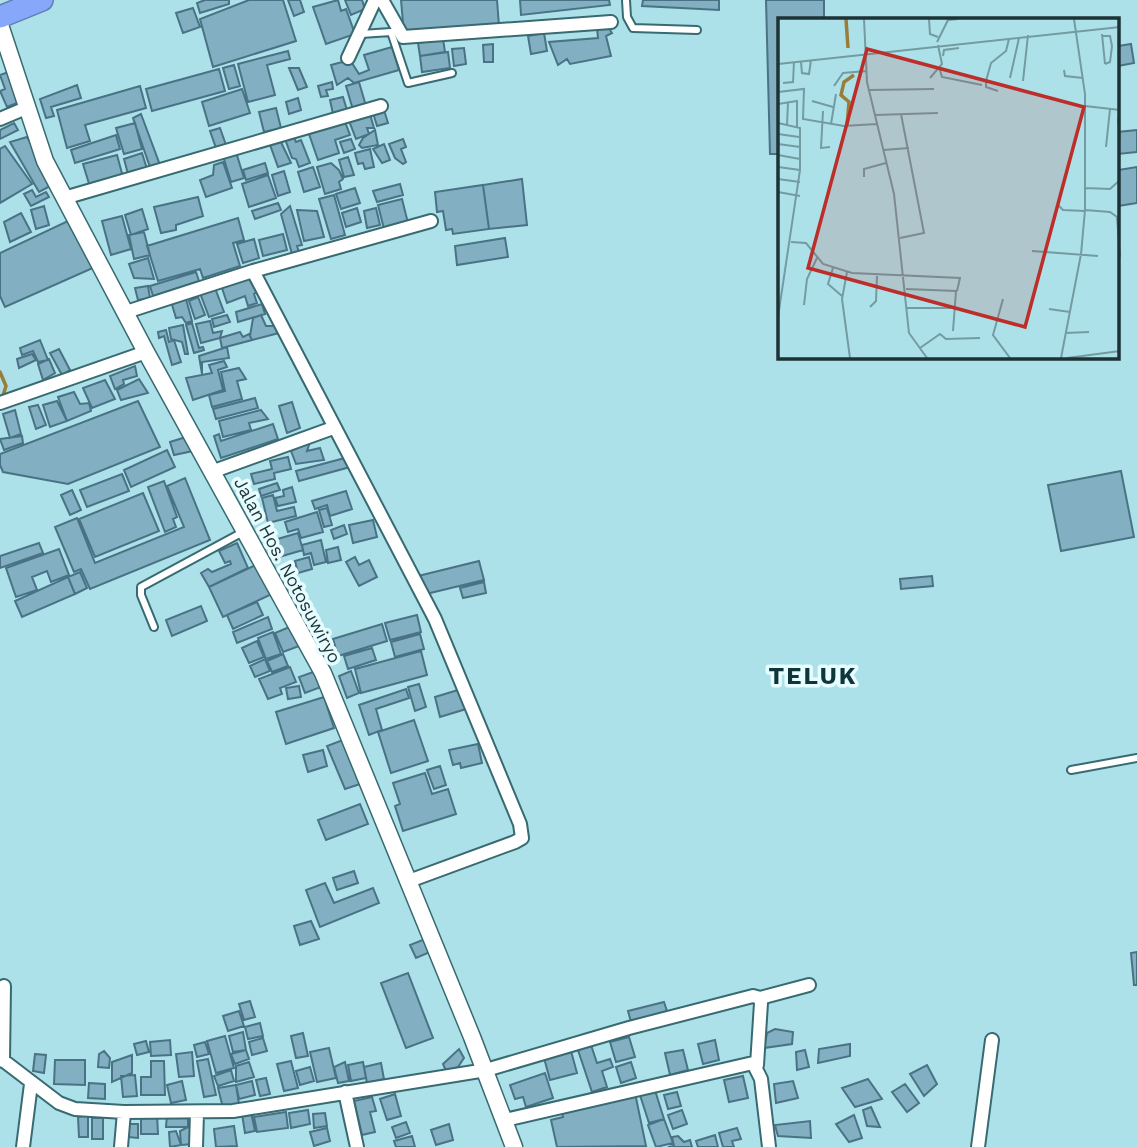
<svg xmlns="http://www.w3.org/2000/svg" width="1137" height="1147" viewBox="0 0 1137 1147" font-family="'Work Sans',sans-serif">
  <style>
    .lines { fill: none; stroke-linecap: round; stroke-linejoin: round }
    .stream { stroke: #9a7d39; stroke-width: 3.5 }
    .building { fill: #83afc2; stroke: #497385; stroke-width: 2 }
    .lane-casing { stroke: #386a71; stroke-width: 10 }
    .street-casing { stroke: #386a71; stroke-width: 16 }
    .secondary-casing { stroke: #386a71; stroke-width: 19 }
    .highway-casing { stroke: #627eb5; stroke-width: 24 }
    .lane { stroke: #fff; stroke-width: 6 }
    .street { stroke: #fff; stroke-width: 12 }
    .secondary { stroke: #fff; stroke-width: 16 }
    .highway { stroke: #87a7fa; stroke-width: 21 }
    .labels { text-anchor: middle; dominant-baseline: central; stroke-width: 7; stroke-linejoin: round; paint-order: stroke }
    .street-label { font-size: 18px; fill: #1d3235; stroke: #e7fcff }
    .district-label { font-size: 24px; font-weight: bold; letter-spacing: 2px; fill: #0d353a; stroke: #e7fcff }
    .inset-river { fill: none; stroke: #9a7d39; stroke-width: 3.5 }
    .inset-road { fill: none; stroke: #739ba1; stroke-width: 2 }
    .view { fill: #bc2e2a; fill-opacity: 0.15; stroke: #bc2e2a; stroke-width: 3.5 }
    .inset-edge { fill: none; stroke: #1d3235; stroke-width: 3.5 }
  </style>
  <rect width="100%" height="100%" fill="#ade1e9"/>
  <g class="lines">
    <path class="stream" d="M0 372 6 386 2 399"/>
  </g>
  <path class="building" d="M205 0H229V4L200 13 197 3Z
    M249 0H283L296 41 213 67 200 19Z
    M288 0H300L304 12 294 16Z
    M338 0 341 11 346 9 355 34 326 44 313 7Z
    M345 0H362L365 9 351 15Z
    M401 0H497L499 26 404 34Z
    M520 0H609L610 5 521 15Z
    M643 0H719V10L642 6Z
    M766 0H824V19H780V154H770Z
    M193 8 200 27 183 33 176 13Z
    M606 24 612 33 606 36 611 56 570 64 567 59 558 65 549 42 598 38 597 28Z
    M544 33 547 51 531 54 528 36Z
    M443 39 445 52 420 56 418 43Z
    M493 44V62H484L483 45Z
    M1131 44 1134 63 1118 66V46Z
    M392 47 399 70 354 83 348 78 337 85 331 65 350 60 359 74 369 70 364 55Z
    M464 48 466 64 454 66 452 49Z
    M288 51 290 59 267 65 275 95 248 102 238 64Z
    M448 52 450 68 422 72 420 56Z
    M234 65 240 86 229 89 223 68Z
    M289 68H299L307 87 298 90Z
    M219 69 225 91 152 111 146 89Z
    M11 71 22 101 7 107 0 91 5 89 0 75Z
    M332 82 333 89 326 90 328 96 321 97 318 86Z
    M359 82 366 106 353 110 346 86Z
    M77 85 81 98 51 107 54 116 46 118 40 99Z
    M140 86 146 108 85 125 90 141 67 148 57 110Z
    M242 89 250 113 209 126 202 102Z
    M343 97 347 110 333 114 330 100Z
    M298 98 301 110 289 114 286 102Z
    M276 108 281 128 264 132 259 112Z
    M384 110 388 123 377 126 373 113Z
    M369 111 374 128H367L369 134 356 139 348 118Z
    M141 114 160 165 150 167 133 118Z
    M345 122 350 135 335 140 339 153 318 160 309 134 315 132 314 128Z
    M14 123 18 130 0 139V130Z
    M135 123 142 149 124 154 116 128Z
    M220 128 226 145 216 148 210 131Z
    M375 130 378 145 362 148 359 145 363 138Z
    M1137 130V152L1118 154V132Z
    M116 135 120 149 75 163 71 150Z
    M293 136 296 142 301 140 310 163 299 167 296 159 292 158 285 139Z
    M27 137 54 184 39 192 10 142Z
    M279 138 291 163 278 167 269 142Z
    M351 139 355 149 344 153 340 142Z
    M403 139 406 147 401 149 406 162 403 164 395 158 389 144Z
    M384 144 390 160 382 163 373 149Z
    M5 146 32 184 0 203V149Z
    M370 149 374 167 365 169 363 163 358 164 355 153Z
    M236 152 244 178 231 182 223 156Z
    M142 153 147 169 128 174 124 159Z
    M117 155 123 177 90 187 83 164Z
    M348 157 354 175 344 177 339 160Z
    M223 162 232 188 206 197 200 180 213 175 214 165Z
    M265 163 268 173 246 180 243 170Z
    M331 163 339 170 343 179 339 182 341 189 325 194 317 167Z
    M313 167 320 187 304 192 298 172Z
    M1137 167V203L1118 206V170Z
    M284 171 290 192 278 196 272 175Z
    M268 175 276 198 249 207 242 184Z
    M522 179 527 225 489 229 483 185Z
    M400 184 403 195 377 202 373 191Z
    M483 185 489 229 453 234 452 229 446 230 443 211 437 212 435 192Z
    M355 188 360 203 341 209 336 194Z
    M32 190 36 197 46 192 49 197 31 206 24 194Z
    M334 195 345 235 331 239 319 199Z
    M198 197 203 216 176 225V230L161 233 154 207Z
    M402 199 408 223 384 229 378 205Z
    M278 203 281 210 255 219 252 211Z
    M44 206 49 225 36 229 31 210Z
    M290 206 302 245 297 246 299 252 292 254 281 214Z
    M357 208 361 222 346 227 342 213Z
    M376 208 380 225 367 228 364 211Z
    M142 209 148 229 131 235 125 215Z
    M297 210 317 211 324 237 304 241Z
    M21 213 31 232 10 242 4 222Z
    M122 216 131 249 111 255 102 221Z
    M238 218 244 240 233 243 240 266 203 278 200 269 158 281 147 246Z
    M70 220 95 267 5 307 0 296V253Z
    M144 232 150 255 134 259 129 235Z
    M283 234 287 250 263 256 259 240Z
    M505 238 508 257 457 265 455 246Z
    M254 239 259 258 243 263 237 244Z
    M148 258 154 279 134 278 129 264Z
    M196 272 199 281 153 296 150 286Z
    M248 277 257 292 254 294 257 303 248 306 245 296 227 303 222 288Z
    M148 286 150 298 138 300 135 288Z
    M215 288 224 312 209 317 200 293Z
    M194 292 195 297 186 299 192 321 186 323 182 317 176 318 170 298Z
    M198 297 205 315 195 319 189 301Z
    M262 304 265 314 238 322 236 312Z
    M227 315 230 322 214 327 212 319Z
    M261 315 266 326H276L279 333 252 340 250 336 253 318Z
    M210 321 213 333 222 331 220 338 201 343 196 324Z
    M192 323 199 348 203 347 204 350 194 353 186 325Z
    M183 325 188 354H185L182 342 171 339 169 328Z
    M166 330 169 342 174 340 181 362 172 365 164 336 159 338 158 332Z
    M240 332 243 337 249 334 252 340 222 348 220 338Z
    M40 340 48 360 38 362 33 351 22 355 20 348Z
    M227 347 229 358 202 362V374L199 356Z
    M59 349 70 370 62 375 50 353Z
    M32 354 36 360 19 368 17 359Z
    M49 359 55 373 43 380 38 364Z
    M224 361 227 367 218 370 223 390 193 400 186 378 212 373 209 365Z
    M135 366 137 376 123 380 124 384 115 389 110 376Z
    M239 368 246 379 237 381 242 399 212 407 209 395 225 391 221 372Z
    M139 379 148 393 121 400 117 390Z
    M105 380 115 399 92 408 83 388Z
    M74 392 80 404 89 403 91 411 67 421 58 397Z
    M255 398 258 408 216 419 213 409Z
    M57 401 67 421 50 427 43 405Z
    M138 401 160 447 68 484 3 472 0 465V454Z
    M292 402 300 428 287 433 279 406Z
    M38 405 46 425 36 429 29 407Z
    M15 410 21 434 10 438 3 414Z
    M261 410 268 419 249 423 251 430 223 437 219 421Z
    M273 424 278 439 221 458 214 436 219 434 221 441Z
    M22 436 23 443 4 450 0 439Z
    M186 437 193 451 174 455 170 442Z
    M310 442 307 451 320 448 324 460 296 464 291 451Z
    M167 450 175 467 131 487 124 470Z
    M288 457 291 469 274 473 275 479 254 484 251 474 272 469 270 461Z
    M345 458 350 467 299 481 296 471Z
    M1121 471 1134 537 1061 551 1048 485Z
    M122 474 129 491 87 507 80 490Z
    M185 478 210 540 90 589 81 569 74 572 55 527 77 518 95 563 184 527 167 486Z
    M164 481 177 517 173 519 176 527 165 532 148 487Z
    M277 483 280 490 261 496 259 489Z
    M292 487 296 502 278 506 275 498 284 496 283 490Z
    M72 490 81 510 70 515 61 495Z
    M346 491 352 509 330 516 327 505 315 509 312 501Z
    M143 493 159 531 95 557 79 519Z
    M273 495 277 511 294 507 296 516 268 523 262 498Z
    M327 508 332 525 324 527 319 510Z
    M317 512 323 532 301 538 298 529 288 532 285 522Z
    M373 520 377 537 353 543 349 525Z
    M344 525 347 534 334 539 331 530Z
    M298 533 303 550 279 557 274 540Z
    M321 540 326 562 314 565 311 553 304 555 302 545Z
    M39 543 43 553 0 568V556Z
    M237 543 248 568 209 587 201 573 208 569 212 572 231 564 230 561 225 563 219 551Z
    M338 547 341 560 328 563 326 550Z
    M59 549 69 575 51 582 47 571 32 577 37 590 16 597 6 568Z
    M309 557 312 569 298 573 295 561Z
    M355 557 359 565 369 560 377 577 359 586 346 562Z
    M479 561 484 580 422 595 418 576Z
    M260 563 274 593 223 617 209 587Z
    M80 572 87 588 75 594 68 577Z
    M932 576 933 586 901 589 900 579Z
    M68 577 75 594 22 617 15 601Z
    M484 582 486 593 463 598 460 588Z
    M257 602 263 615 233 629 227 615Z
    M201 606 207 621 172 636 166 620Z
    M417 615 421 632 390 640 385 623Z
    M268 617 272 629 237 643 233 632Z
    M382 624 387 641 338 656 333 639Z
    M294 625 302 645 283 652 275 633Z
    M273 632 281 654 266 659 258 638Z
    M420 634 424 649 395 657 391 642Z
    M257 641 264 657 249 663 242 648Z
    M372 648 376 660 348 669 344 656Z
    M421 651 427 675 361 693 355 669Z
    M283 654 288 666 272 672 267 661Z
    M265 659 270 671 255 677 250 666Z
    M290 667 296 682 280 688 282 694 268 699 259 679Z
    M316 671 321 687 305 693 299 677Z
    M351 671 359 693 347 698 339 676Z
    M419 684 426 707 415 711 408 687Z
    M299 686 301 697 288 699 286 688Z
    M406 689 409 698 376 709 382 730 369 735 359 705Z
    M458 690 466 709 440 717 435 697Z
    M324 697 334 728 286 744 276 712Z
    M414 720 428 761 391 773 378 732Z
    M348 738 363 783 345 789 327 746Z
    M478 744 482 763 461 768 460 763 453 765 449 750Z
    M323 750 327 766 308 772 303 755Z
    M440 766 446 785 434 789 427 770Z
    M425 773 432 794 448 789 456 814 403 831 395 806 400 804 393 783Z
    M360 804 368 824 326 840 318 820Z
    M354 871 358 883 337 890 333 878Z
    M325 883 334 903 373 888 379 903 320 927 306 890Z
    M311 921 319 939 300 945 294 926Z
    M425 939 430 952 416 958 410 945Z
    M1137 952V985H1134L1131 953Z
    M408 973 433 1038 406 1048 381 983Z
    M250 1001 255 1017 244 1020 239 1004Z
    M664 1002 667 1011 631 1022 628 1011Z
    M239 1011 244 1026 228 1031 223 1016Z
    M260 1023 263 1036 248 1039 245 1027Z
    M775 1029 793 1032 792 1044 764 1048 767 1033Z
    M243 1032 246 1050 233 1052 229 1036Z
    M303 1033 308 1056 296 1058 291 1036Z
    M225 1036 234 1068 216 1073 207 1041Z
    M629 1037 635 1057 616 1062 610 1042Z
    M263 1038 267 1051 252 1055 249 1042Z
    M170 1040 171 1055 151 1056 150 1042Z
    M715 1040 719 1060 703 1064 698 1044Z
    M146 1041 149 1052 137 1055 134 1044Z
    M205 1042 209 1054 197 1057 194 1045Z
    M850 1044V1056L818 1063 819 1049Z
    M591 1045 597 1063 610 1059 613 1067 602 1071 607 1087 592 1092 578 1050Z
    M329 1048 336 1078 317 1082 310 1052Z
    M459 1049 464 1058 458 1067 446 1071 443 1064Z
    M246 1050 249 1059 235 1064 231 1054Z
    M683 1050 688 1070 670 1075 665 1053Z
    M805 1050 809 1067 797 1070 796 1052Z
    M104 1051 110 1058 109 1068 98 1067 99 1054Z
    M571 1051 577 1073 550 1080 544 1058Z
    M192 1052 194 1076 179 1077 176 1054Z
    M35 1054 46 1055 44 1073 33 1071Z
    M132 1055V1073L112 1082V1062Z
    M208 1059 216 1095 204 1097 197 1061Z
    M55 1060H85V1085L54 1084Z
    M151 1061H164L165 1095H141V1077H151Z
    M291 1061 298 1088 284 1091 277 1064Z
    M249 1062 254 1077 236 1082V1066Z
    M345 1062 349 1081 338 1083 334 1067Z
    M363 1062 366 1078 351 1081 348 1065Z
    M631 1062 636 1078 621 1083 616 1067Z
    M381 1063 384 1079 367 1083 364 1067Z
    M927 1065 937 1084 924 1096 910 1074Z
    M310 1067 314 1081 300 1085 296 1071Z
    M231 1070 234 1081 218 1086 214 1076Z
    M545 1073 553 1098 526 1107 523 1097 515 1099 510 1085Z
    M135 1075 137 1096 123 1097 121 1076Z
    M743 1076 748 1098 729 1102 724 1080Z
    M266 1078 270 1094 260 1096 256 1080Z
    M868 1079 882 1099 855 1107 842 1088Z
    M182 1081 186 1100 171 1103 167 1085Z
    M252 1081 255 1095 239 1099 236 1085Z
    M793 1081 798 1098 776 1103 774 1084Z
    M89 1083 105 1084V1099L88 1098Z
    M905 1084 919 1103 907 1112 892 1092Z
    M236 1085 239 1104 223 1108 218 1088Z
    M654 1087 664 1119 649 1123 639 1092Z
    M677 1092 681 1106 668 1109 664 1095Z
    M635 1093 646 1146 557 1147 551 1120 563 1117 561 1109Z
    M395 1094 401 1116 387 1120 380 1099Z
    M372 1097 376 1111 370 1112 375 1132 362 1135 354 1101Z
    M871 1107 880 1127 867 1126 863 1110Z
    M308 1110 310 1124 291 1128 289 1113Z
    M682 1110 687 1124 673 1129 668 1115Z
    M251 1112 255 1131 245 1133 242 1114Z
    M286 1112 288 1128 257 1132 254 1117Z
    M325 1113 327 1126 314 1128 313 1114Z
    M141 1114H157L158 1134H141Z
    M167 1114 188 1115V1127H166Z
    M88 1115V1137H79L78 1117Z
    M854 1115 862 1138 849 1142 836 1124Z
    M92 1118H103V1139H92Z
    M664 1119 673 1143 656 1147 648 1125Z
    M810 1121 811 1138 778 1136 775 1125Z
    M406 1122 410 1133 396 1138 392 1127Z
    M128 1124H138V1138L128 1137Z
    M449 1124 453 1140 436 1145 431 1130Z
    M234 1126 237 1146 216 1147 214 1129Z
    M188 1127 193 1130 194 1144 181 1145 180 1131Z
    M327 1128 330 1141 314 1146 310 1132Z
    M737 1128 741 1139 732 1141 734 1147H723L719 1133Z
    M176 1131 181 1145 170 1147 169 1132Z
    M715 1135 718 1147H698L696 1141Z
    M412 1136 415 1147H396L394 1141Z
    M678 1136 684 1142 690 1140 692 1147H668L674 1146 672 1137Z"/>
  <g class="lines">
    <defs>
      <path id="lane" d="M626 0 627 17 633 28 697 30
        M361 34 391 32 408 83 452 73
        M154 627 141 595V587L243 532
        M1071 770 1137 758"/>
      <path id="street" d="M382 0 403 37 611 22
        M348 58 375 0
        M0 119 26 108
        M64 198 381 106
        M253 271 435 619 520 824 522 838 515 842 409 881
        M126 312 253 271 431 221
        M0 403 146 352
        M214 471 333 428
        M760 998 809 985
        M0 1058 59 1103 75 1109 124 1112 233 1111 486 1070 629 1028 753 996 760 998 761 1003 757 1065
        M3 1061 4 986
        M345 1092 357 1147
        M505 1120 753 1063 761 1079 769 1147
        M23 1147 31 1084
        M121 1147 124 1112
        M196 1147 197 1112
        M978 1147 992 1040"/>
      <path id="secondary" d="M0 25 45 161 146 352 323 673 472 1037 514 1147"/>
      <path id="highway" d="M0 17 42 0"/>
    </defs>
    <use href="#lane" class="lane-casing"/>
    <use href="#street" class="street-casing"/>
    <use href="#secondary" class="secondary-casing"/>
    <use href="#highway" class="highway-casing"/>
    <use href="#lane" class="lane"/>
    <use href="#street" class="street"/>
    <use href="#secondary" class="secondary"/>
    <use href="#highway" class="highway"/>
  </g>
  <g class="labels">
    <g class="street-label">
      <text transform="translate(288 570) rotate(62)">Jalan Hos. Notosuwiryo</text>
    </g>
    <g class="district-label">
      <text x="813" y="676">TELUK</text>
    </g>
  </g>
  <g transform="translate(778 18)">
    <rect width="341" height="341" fill="#ade1e9"/>
    <path class="inset-river" d="M68 1 70 30M69 108 71 84 63 77 66 64 76 57"/>
    <path class="inset-road" d="M86 1 89 64 116 176 131 315 149 340M151 1 152 16 160 19M324 16 327 46M324 18H332L334 28 332 44 327 46M159 24 170 2 180 1M165 38 166 32 181 30M23 44 24 55 31 56 33 42M0 46 342 9M161 49 164 59 204 67M286 52 287 58 305 60M152 60 164 46 160 27M232 60 241 20M245 63 250 17M5 65 15 64 16 44M56 68 65 55 88 53M91 72 156 71M220 73 208 69V63L213 45 228 33 231 21M0 74 26 71 25 101 66 108 99 106M34 83 55 89M0 86 19 83V109M307 88 342 92M45 93 43 130 52 129M97 97 160 95M340 100 342 121M0 105 22 110V152L0 299M53 106 58 76M9 107 10 84M0 116 21 119M0 126 22 129M328 129 332 91M105 132 131 130M0 137 22 141M0 149 22 152M86 159V151L108 145M0 161 22 164M307 170 332 171 342 162M0 174 22 178M280 187 285 192 307 193M307 192 332 194 339 199 342 239M122 220 146 215 123 96M13 224 28 225 45 246 74 255 182 260 179 273M254 233 320 238M55 250 50 266 64 278M69 254 64 281 72 340M128 271 178 273 175 313M225 281 215 317 232 340M26 287 29 261 39 240M92 289 98 283 99 258M129 290H177M271 291 292 294M287 315 311 314M142 330 162 316 168 321 202 320M283 340 303 236 307 192V76L296 1M289 340 342 333"/>
    <path class="view" d="M89 31 306 89 247 309 30 250Z"/>
    <rect width="341" height="341" class="inset-edge"/>
  </g>
</svg>
